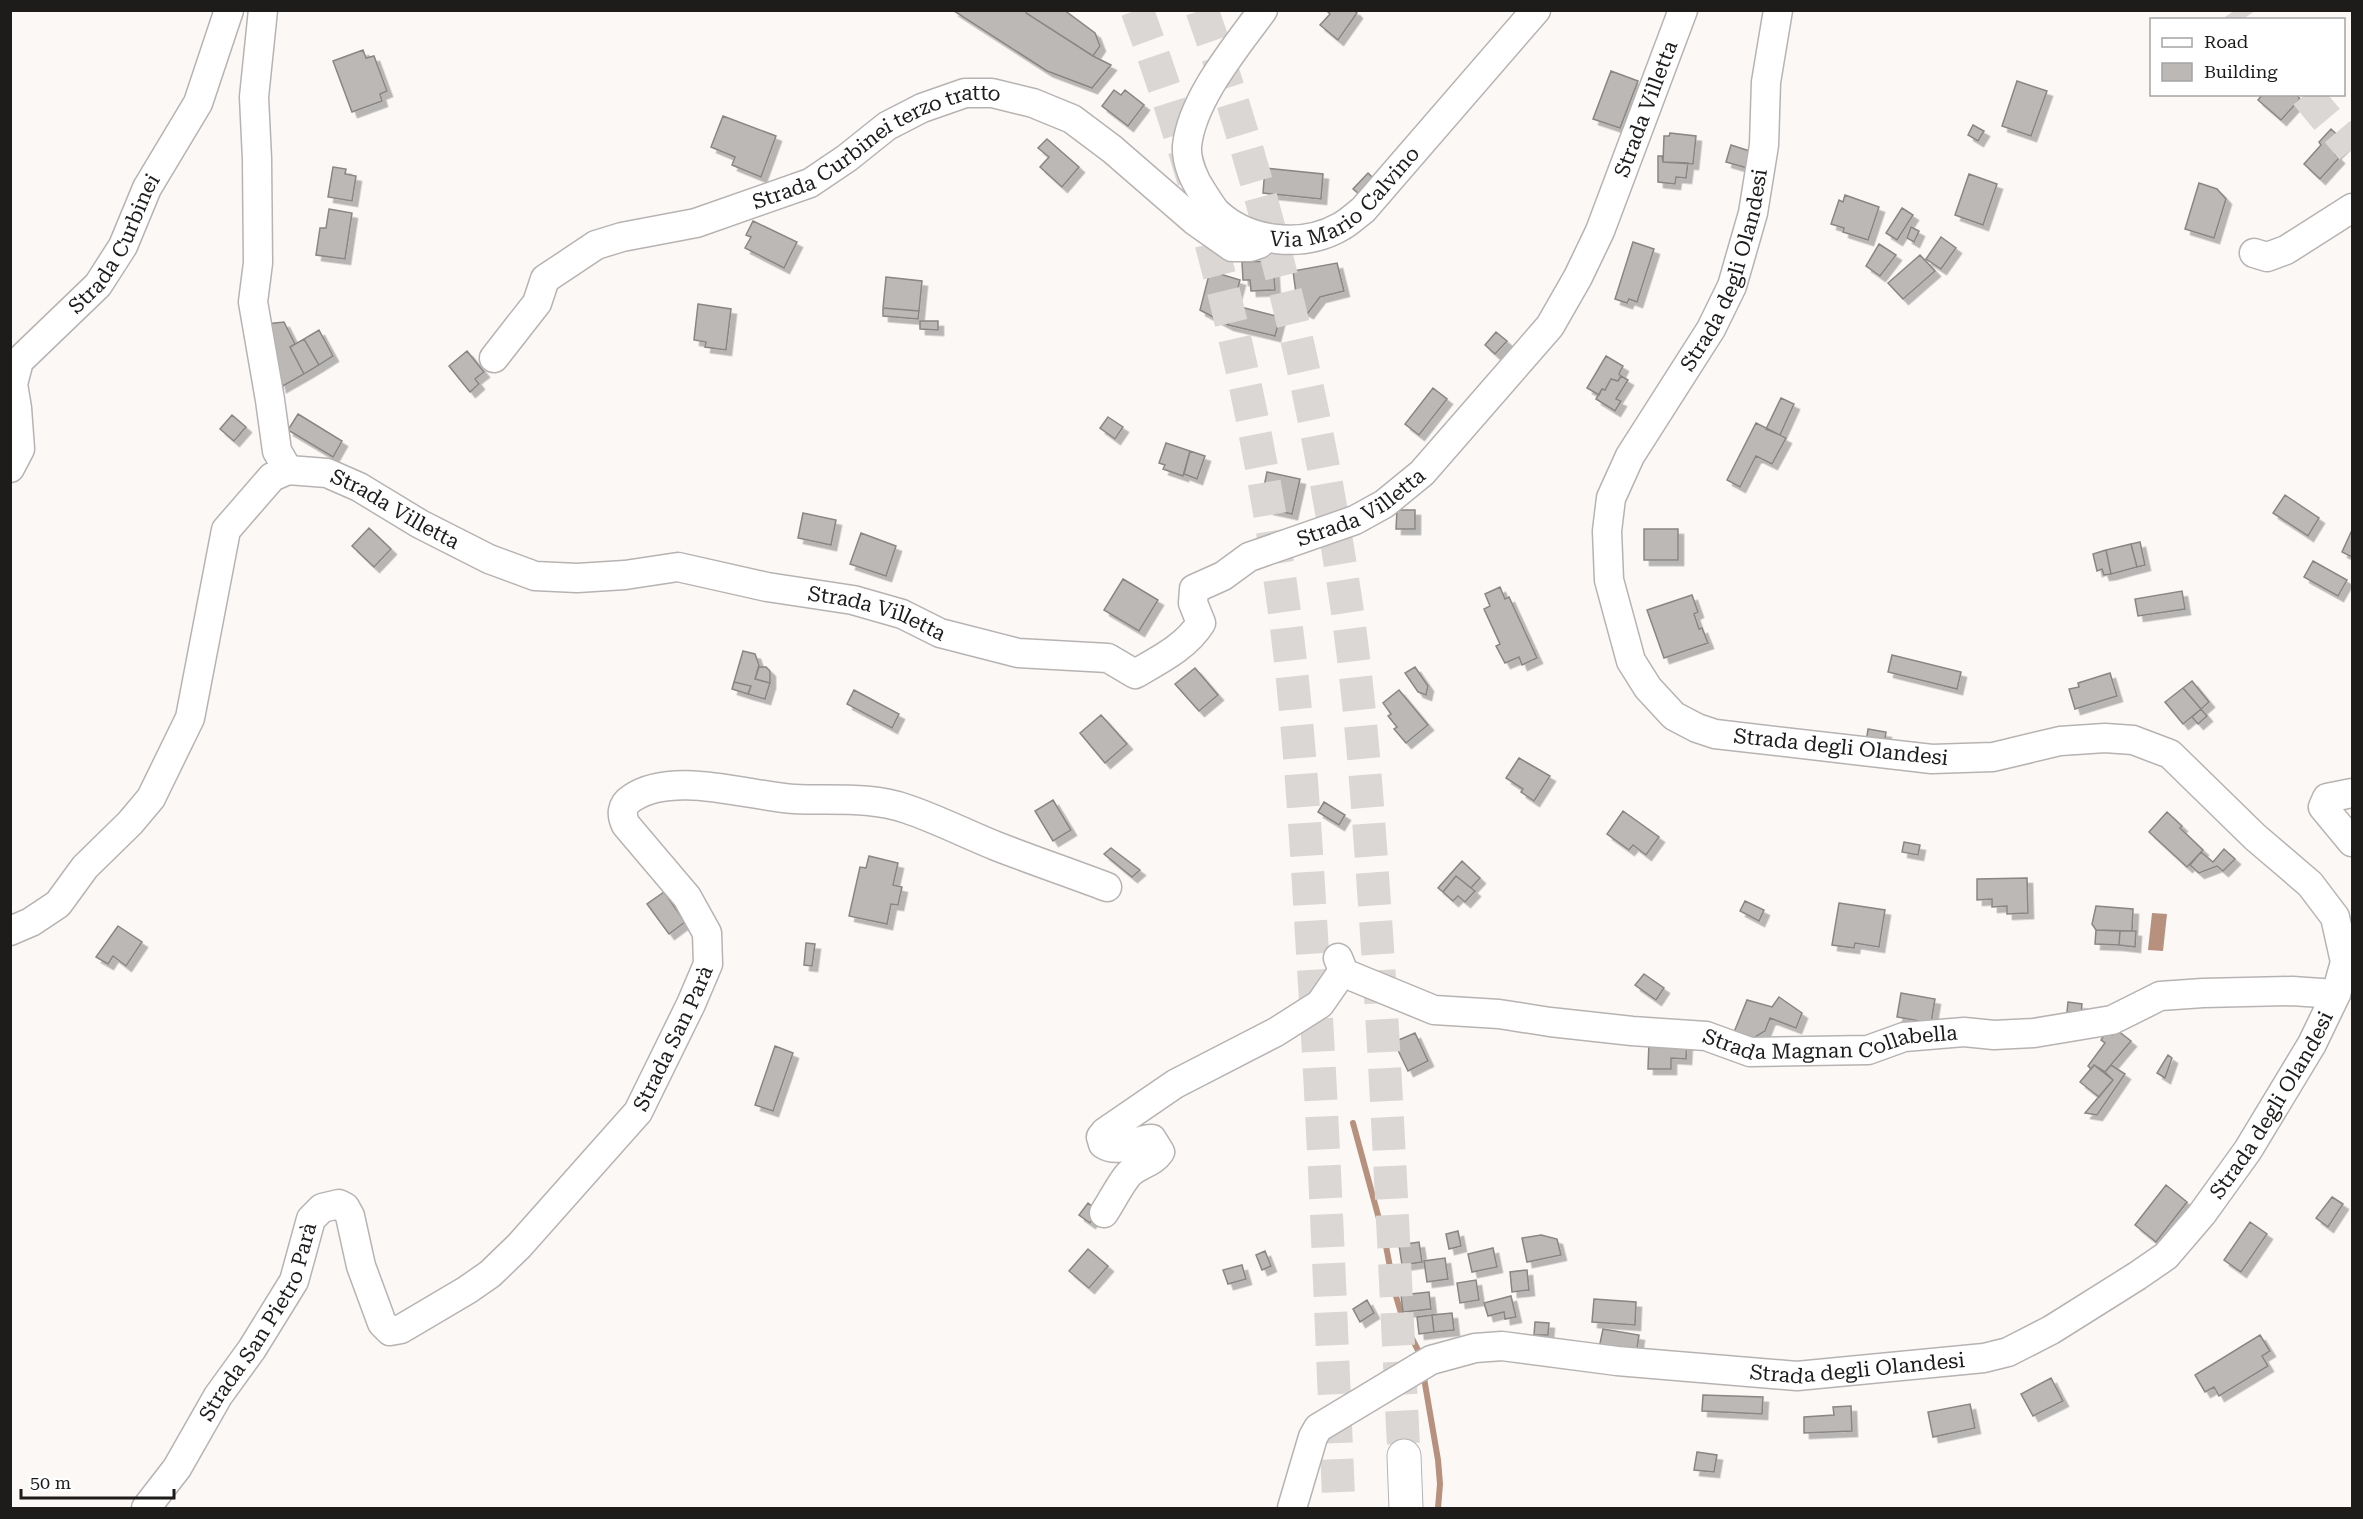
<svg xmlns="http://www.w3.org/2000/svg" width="2363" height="1519" viewBox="0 0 2363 1519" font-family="'Roboto Serif',serif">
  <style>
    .water { fill: #b8917e }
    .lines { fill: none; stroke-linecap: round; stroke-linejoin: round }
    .stream { stroke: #b8917e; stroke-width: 6 }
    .building { fill: #bbb8b6; stroke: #898684; stroke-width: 1.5; filter: url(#shadow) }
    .highway-tunnel { stroke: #dad7d5; stroke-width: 33; stroke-dasharray: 33 16; stroke-linecap: butt }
    .minor-casing { stroke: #b7b3b2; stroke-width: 31 }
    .highway-casing { stroke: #b7b3b2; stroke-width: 35 }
    .minor { stroke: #fff; stroke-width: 28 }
    .highway { stroke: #fff; stroke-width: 33 }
    .labels { text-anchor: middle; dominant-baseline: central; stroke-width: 4.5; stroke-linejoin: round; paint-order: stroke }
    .street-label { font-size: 21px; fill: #1d1c1b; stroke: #fff }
  </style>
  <defs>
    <filter id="shadow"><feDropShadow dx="5.5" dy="5.5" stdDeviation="0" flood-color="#0004"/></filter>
  </defs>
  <rect width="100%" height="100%" fill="#fbf8f6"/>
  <path class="water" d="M2152 913 2167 914 2163 951 2148 950Z"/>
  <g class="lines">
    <path class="stream" d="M1353 1123 1385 1241 1395 1293 1404 1323 1420 1354
      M1424 1378 1438 1460 1440 1484 1438 1508"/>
  </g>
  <path class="building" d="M1027 10H1064L1095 33 1100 46 1093 56 1026 13Z
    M1027 10 1026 13 1093 56 1111 65 1092 88 1047 71 954 11Z
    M1326 10H1354L1357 13 1338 40 1320 25 1330 14Z
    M363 50 366 58 374 56 387 91 380 94 382 101 352 112 333 61Z
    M1611 71 1638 81 1620 128 1593 119Z
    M2017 81 2047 91 2031 136 2002 126Z
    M1114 90 1121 95 1125 90 1144 105 1128 126 1102 106Z
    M2263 94H2296L2300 99 2281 120 2258 100Z
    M723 116 776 136 761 177 732 165 735 157 711 147Z
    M1973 125 1984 131 1978 141 1968 135Z
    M2331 129 2346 143 2335 154 2339 158 2320 179 2304 164 2321 145 2319 142Z
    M1670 133 1696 136 1693 164 1663 162 1664 136H1669Z
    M1047 139 1079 167 1062 187 1040 167 1049 157 1038 148Z
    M1731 145 1759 154 1754 170 1726 162Z
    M1658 156H1662L1663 162 1688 163 1686 178 1676 177 1675 184 1658 182Z
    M333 167 346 169 345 174 356 176 352 201 328 197Z
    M1265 168 1323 174 1321 199 1263 193Z
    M1368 173 1374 179 1360 195 1353 189Z
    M1969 174 1997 184 1983 225 1955 215Z
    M2199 183 2217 189 2226 199 2214 238 2185 229Z
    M1845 195 1879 207 1868 240 1843 232 1844 228 1831 224 1839 200 1843 202Z
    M1902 208 1913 215 1897 240 1886 233Z
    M329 209 352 213 345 259 316 255 320 228H326Z
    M753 221 797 242 784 268 745 248 751 237 746 235Z
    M1911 227 1919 231 1914 242 1907 238Z
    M1941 237 1956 248 1941 269 1926 259Z
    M1633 242 1654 249 1637 302 1629 299 1627 303 1615 299Z
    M1879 244 1896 255 1880 276 1866 266Z
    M1920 255 1935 271 1903 299 1888 283Z
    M1273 261 1275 290 1251 291 1250 280H1243L1242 262Z
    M1337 263 1344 291 1320 297 1308 313 1298 308 1293 271Z
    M1210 271 1240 280 1228 325 1200 310Z
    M886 277 922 281 919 311 883 308Z
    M698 304 731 309 726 350 705 347 706 342 694 340Z
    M1233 305 1280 317 1275 336 1228 325Z
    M883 308 919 311 918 319 883 316Z
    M920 321H938V330L920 329Z
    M284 322 295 344 290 347 304 374 281 387 266 324Z
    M319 330 333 356 319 365 304 339Z
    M1496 332 1507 341 1495 354 1485 345Z
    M304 339 319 365 304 374 290 347Z
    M467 351 484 372 475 379 479 384 470 392 449 366Z
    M1606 356 1623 366 1619 374 1621 376 1618 381 1611 379 1605 390 1602 389 1599 395 1587 388Z
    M1621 376 1628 380 1616 399 1621 401 1615 411 1596 399 1602 389 1605 390 1611 379 1618 381Z
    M1433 388 1447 399 1419 435 1405 424Z
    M1781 398 1794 404 1780 435 1766 429Z
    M298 414 342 441 333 457 288 430Z
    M232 415 246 427 234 441 220 429Z
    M1108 417 1123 427 1115 439 1100 428Z
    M1756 423 1786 438 1772 464 1756 456 1740 487 1727 480Z
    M1166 443 1190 451 1183 476 1163 469 1165 465 1159 463Z
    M1190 451 1205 456 1197 479 1184 474Z
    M1267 472 1300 479 1292 514 1268 509 1270 503 1261 501Z
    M2285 495 2319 518 2308 536 2273 513Z
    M1397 510H1415V529H1396Z
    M803 513 836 520 831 545 798 538Z
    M369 528 391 549 374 567 352 546Z
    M1644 529H1678V560H1644Z
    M2352 530V557L2342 552Z
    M861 533 896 546 886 576 850 564Z
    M2140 542 2145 565 2137 567 2131 544Z
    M2131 544 2137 567 2111 574 2106 550Z
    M2106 550 2111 574 2104 575 2102 569 2097 571 2093 554Z
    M2313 561 2347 580 2338 596 2304 577Z
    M1123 579 1158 600 1139 631 1104 610Z
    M1500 587 1505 599 1509 597 1537 658 1522 665 1519 657 1505 663 1496 646 1500 644 1484 609 1490 606 1485 594Z
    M2182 591 2185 609 2138 616 2135 599Z
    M1692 595 1698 612 1694 614 1699 629 1702 628 1708 643 1664 658 1647 610Z
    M743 651 755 654 759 665 755 679 770 683 765 699 748 694 751 686 734 682Z
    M1892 655 1961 672 1957 689 1888 672Z
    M759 667H766L770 671V683L755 679Z
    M1415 667 1428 686 1426 695 1418 692 1405 673Z
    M1195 668 1218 695 1199 711 1175 684Z
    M2110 673 2117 696 2075 709 2069 689 2079 687 2078 683Z
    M2192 681 2209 702 2201 709 2183 688Z
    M734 682 751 686 748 694 732 689Z
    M2183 688 2201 709 2183 724 2165 702Z
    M854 690 899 714 892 728 847 704Z
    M1399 690 1428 725 1406 743 1394 729 1397 727 1388 716 1391 714 1383 703Z
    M2201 709 2207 716 2198 724 2192 717Z
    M1101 715 1127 744 1105 763 1080 733Z
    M1868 729 1886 732 1884 746 1866 743Z
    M1519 758 1550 776 1534 801 1521 792 1523 789 1506 778Z
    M1053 800 1071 830 1053 841 1035 811Z
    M1324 802 1345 815 1339 825 1318 812Z
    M1623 811 1659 837 1646 855 1633 845 1629 850 1607 834Z
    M2167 812 2182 826 2180 828 2203 850 2187 867 2149 832Z
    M1904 842 1920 845 1918 855 1902 852Z
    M1111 848 1140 870 1132 877 1104 854Z
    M2224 849 2235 859 2223 871 2217 866 2199 873 2190 865 2201 852 2213 862Z
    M869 856 898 863 893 885 902 887 898 905 891 904 887 924 849 916 860 867 866 868Z
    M1462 861 1480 878 1471 888 1456 876 1443 892 1438 888Z
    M1456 876 1475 891 1465 902 1458 896 1453 901 1443 892Z
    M2027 878 2028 913 2007 914V906L1992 907V899L1977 900V879Z
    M664 892 685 922 669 934 647 904Z
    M1745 901 1764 910 1759 921 1740 911Z
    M1839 903 1885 910 1879 947 1855 943 1854 948 1832 945Z
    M2096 906 2133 909 2132 931 2096 930 2092 924Z
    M118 926 142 942 126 966 113 956 108 964 96 957Z
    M2096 930 2120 931 2119 945 2095 944Z
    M2120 931H2136L2135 947 2119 945Z
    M806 943 815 944 812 966 804 965Z
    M1644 974 1664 988 1656 1000 1635 985Z
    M1901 993 1935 999 1931 1023 1897 1017Z
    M1779 997 1802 1013 1796 1028 1770 1018 1765 1031 1755 1037 1750 1049 1730 1042 1747 1000 1772 1007Z
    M2068 1002 2082 1004 2081 1014 2067 1012Z
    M2117 1030 2131 1041 2105 1072 2094 1065 2091 1069 2088 1066 2105 1043 2101 1040 2106 1032 2112 1035Z
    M1415 1033 1428 1061 1408 1071 1394 1042Z
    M1649 1042H1687L1686 1059 1671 1058V1069H1648Z
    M775 1046 793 1053 773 1111 755 1105Z
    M2168 1055 2172 1058 2165 1078 2157 1073Z
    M2094 1065 2113 1080 2099 1097 2080 1082Z
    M2111 1065 2125 1074 2097 1115 2085 1113 2113 1080 2105 1072Z
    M2166 1185 2187 1202 2156 1242 2135 1225Z
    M2332 1197 2343 1204 2328 1227 2316 1218Z
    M1088 1203 1098 1211 1090 1223 1079 1215Z
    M2250 1222 2267 1234 2241 1272 2224 1260Z
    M1458 1231 1461 1246 1449 1249 1446 1234Z
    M1541 1235 1557 1239 1561 1255 1527 1262 1522 1238Z
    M1419 1242 1422 1262 1402 1265 1399 1245Z
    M1493 1248 1497 1267 1472 1272 1468 1254Z
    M1088 1249 1108 1266 1089 1288 1069 1271Z
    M1265 1251 1271 1266 1262 1270 1256 1255Z
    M1445 1258 1448 1279 1427 1282 1424 1261Z
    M1242 1265 1246 1279 1228 1284 1223 1270Z
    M1527 1270 1529 1290 1512 1292 1510 1272Z
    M1476 1280 1479 1300 1460 1303 1457 1283Z
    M1429 1292 1431 1309 1403 1312 1401 1295Z
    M1511 1296 1516 1317 1505 1319 1504 1312 1488 1316 1484 1303Z
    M1594 1299 1636 1302 1635 1325 1592 1322Z
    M1367 1300 1374 1313 1360 1322 1353 1309Z
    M1452 1313 1454 1330 1434 1332 1432 1315Z
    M1432 1315 1434 1332 1419 1334 1417 1317Z
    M1535 1322 1549 1323 1548 1335H1534Z
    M1603 1329 1639 1335 1636 1355 1599 1348Z
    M2260 1335 2270 1351 2262 1356 2268 1366 2219 1396 2214 1387 2205 1392 2195 1375Z
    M2051 1378 2063 1401 2033 1416 2021 1394Z
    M1703 1395 1763 1397 1762 1414 1702 1411Z
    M1970 1404 1975 1428 1933 1437 1928 1412Z
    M1851 1406 1852 1431 1804 1433V1417L1834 1415 1833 1407Z
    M1697 1452 1717 1455 1714 1472 1694 1470Z"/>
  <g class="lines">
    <path class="highway-tunnel" d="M1137 10C1206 196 1253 391 1281 587 1298 705 1305 825 1312 944 1324 1132 1331 1320 1339 1508
      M1202 10C1267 196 1313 387 1343 582 1361 696 1368 811 1376 926 1388 1103 1395 1279 1404 1456
      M2235 10 2242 20
      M2306 94 2352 149"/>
    <defs>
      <g id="minor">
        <path d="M263 10 254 97 257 159 258 263 253 302 270 400 277 451 288 470"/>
        <path id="s1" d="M1263 10C1236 47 1192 99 1187 146 1186 162 1194 180 1203 193 1207 199 1211 206 1216 212 1248 243 1303 248 1340 227 1348 223 1355 216 1363 210L1536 10"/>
        <path d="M2254 253 2267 257 2286 250 2352 208"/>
        <path id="s2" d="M494 358 537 303 545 279 596 245 622 237 696 223 810 183 847 158 887 126 922 108 965 93H992L1033 103 1072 119 1112 149 1195 221 1232 247H1250L1259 244 1266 238"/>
        <path id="s3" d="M10 468 20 449 17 408 13 384 19 361 98 285 123 246 147 188 198 103 229 10"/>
        <path d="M2352 793 2327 798 2323 807 2352 842"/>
        <path id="s4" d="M10 931 31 922 58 904 85 867 130 823 151 798 190 718 226 530 272 477 288 470 327 473 359 487 420 524 489 559 535 576 577 578 625 575 678 567 767 587 853 600 902 614 940 633 1018 653 1108 658 1135 674C1159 660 1186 647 1201 623L1193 603 1194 589 1223 576 1249 557 1355 520 1384 504 1422 473 1550 326 1578 277 1600 231 1683 10"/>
        <path id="s5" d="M1338 958 1344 973 1434 1010 1499 1014 1550 1022 1632 1031 1706 1036 1750 1052 1868 1050 1904 1037 1964 1032 1994 1035 2034 1033 2112 1020 2160 996 2203 993 2292 991 2336 994"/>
        <path d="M1104 1213C1112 1201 1119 1186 1128 1175 1137 1164 1152 1164 1160 1152L1152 1139C1133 1139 1121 1155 1103 1144L1101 1137 1105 1132 1175 1084 1276 1032 1320 1004 1338 978 1344 973"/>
        <path id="s6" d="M146 1508 177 1468 218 1396 252 1349 294 1281 311 1219 322 1208 339 1204 345 1207 350 1216 361 1266 382 1323 390 1331 401 1329 467 1290 490 1274 519 1246 638 1112 691 1004 708 964 707 933 687 897 626 825C621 815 621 805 632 798 673 770 748 796 794 799 832 801 870 796 907 809 937 819 966 834 996 846 1032 860 1070 873 1107 887"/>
        <path id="s7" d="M1292 1508 1313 1437 1318 1428 1431 1360 1475 1348 1502 1346 1617 1361 1797 1376 1984 1358 2008 1352 2051 1330 2137 1276 2166 1256 2202 1214 2248 1150 2312 1044 2336 994 2345 962 2335 917 2310 884 2255 837 2170 754 2133 740 2105 738 2060 741 1993 757 1932 759 1715 734 1697 728 1674 716 1648 688 1631 661 1609 580 1607 531 1611 498 1630 456 1711 329 1732 286 1753 213 1764 145 1766 82 1778 10"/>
      </g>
      <path id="highway" d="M1404 1456 1406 1508"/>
    </defs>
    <use href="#minor" class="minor-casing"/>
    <use href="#highway" class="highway-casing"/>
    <use href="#minor" class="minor"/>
    <use href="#highway" class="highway"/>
  </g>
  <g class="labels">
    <g class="street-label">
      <text stroke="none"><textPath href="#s4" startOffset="2265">Strada Villetta</textPath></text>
      <text stroke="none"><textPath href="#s2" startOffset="458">Strada Curbinei terzo tratto</textPath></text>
      <text stroke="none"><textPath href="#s1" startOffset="382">Via Mario Calvino</textPath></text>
      <text stroke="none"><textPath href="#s3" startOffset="264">Strada Curbinei</textPath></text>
      <text stroke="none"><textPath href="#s7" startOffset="2608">Strada degli Olandesi</textPath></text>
      <text stroke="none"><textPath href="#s4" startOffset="1761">Strada Villetta</textPath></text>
      <text stroke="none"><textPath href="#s4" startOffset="681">Strada Villetta</textPath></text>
      <text stroke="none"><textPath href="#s4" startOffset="1185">Strada Villetta</textPath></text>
      <text transform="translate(1841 747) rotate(6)">Strada degli Olandesi</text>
      <text stroke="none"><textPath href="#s5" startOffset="514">Strada Magnan Collabella</textPath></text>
      <text stroke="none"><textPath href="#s6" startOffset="926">Strada San Parà</textPath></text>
      <text stroke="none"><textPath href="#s7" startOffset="1168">Strada degli Olandesi</textPath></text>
      <text stroke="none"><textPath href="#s6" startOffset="219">Strada San Pietro Parà</textPath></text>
      <text stroke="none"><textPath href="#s7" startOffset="646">Strada degli Olandesi</textPath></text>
    </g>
  </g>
  <rect width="2363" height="1519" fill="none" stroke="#1d1c1b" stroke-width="24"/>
  <rect x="2150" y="18" width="195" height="78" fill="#ffffff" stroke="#a5a4a4" stroke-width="1.5"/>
  <rect x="2162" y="38" width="30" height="9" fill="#ffffff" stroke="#a5a4a4" stroke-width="1.5"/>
  <text x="2204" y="48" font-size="18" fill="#1d1c1b">Road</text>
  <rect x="2162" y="63" width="30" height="18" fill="#bbb8b6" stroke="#a5a4a4" stroke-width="1.5"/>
  <text x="2204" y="78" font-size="18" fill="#1d1c1b">Building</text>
  <path d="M21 1489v9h153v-9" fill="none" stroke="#1d1c1b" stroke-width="3"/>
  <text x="30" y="1489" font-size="18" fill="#1d1c1b" stroke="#ffffff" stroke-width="4.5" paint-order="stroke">50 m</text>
</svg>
